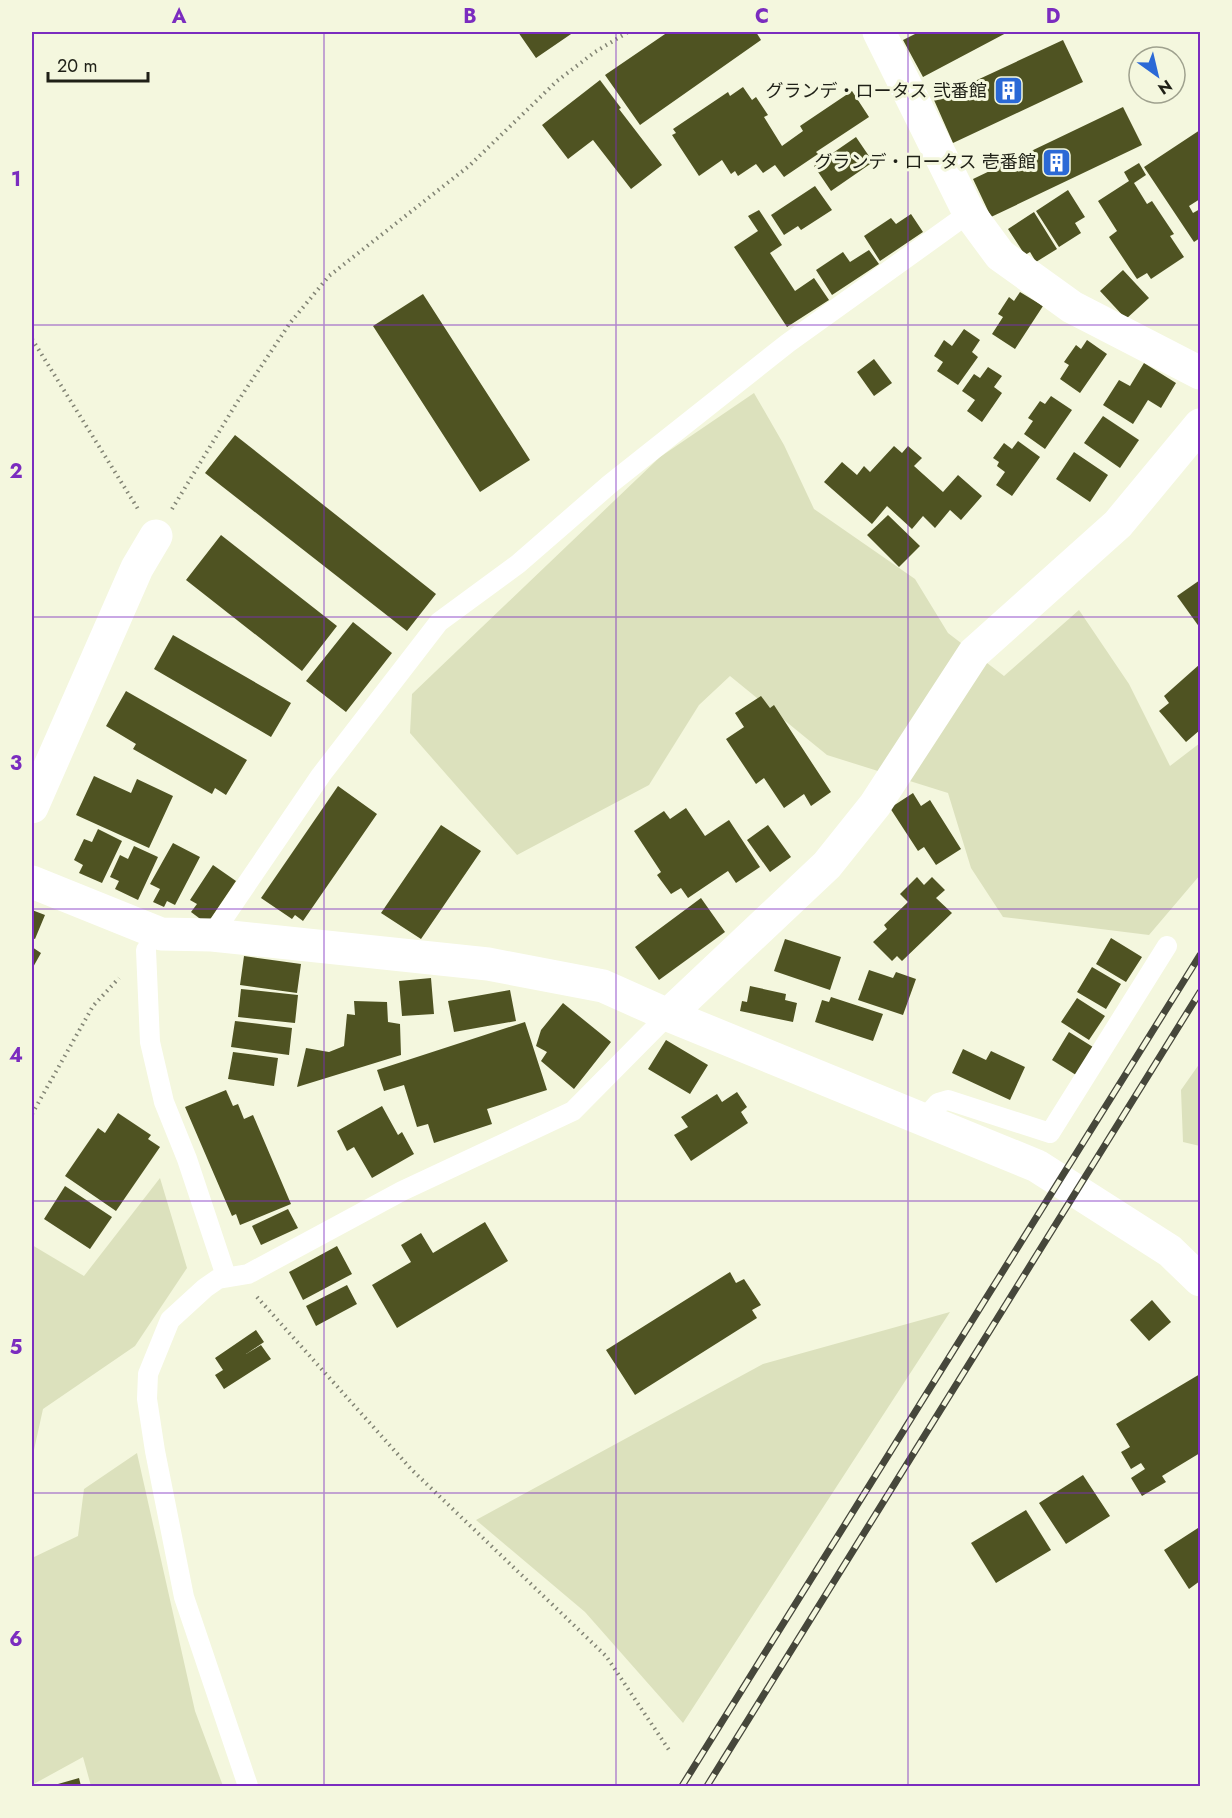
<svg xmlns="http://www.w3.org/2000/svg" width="1232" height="1818" viewBox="0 0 1232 1818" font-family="Jost,'Noto Sans JP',sans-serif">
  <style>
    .green { fill: #dce1bd }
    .building { fill: #4f5322 }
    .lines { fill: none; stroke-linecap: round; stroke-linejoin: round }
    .path { stroke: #828474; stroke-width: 4; stroke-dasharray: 1.5 4.5; stroke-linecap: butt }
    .lane { stroke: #fff; stroke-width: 20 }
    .street { stroke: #fff; stroke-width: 33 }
    .rail-casing { stroke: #46473b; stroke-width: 7 }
    .rail { stroke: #f4f7de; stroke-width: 4.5; stroke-dasharray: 14; stroke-linecap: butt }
    .grid { fill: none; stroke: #7b2cbf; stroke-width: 1.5; stroke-opacity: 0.55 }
    .labels { text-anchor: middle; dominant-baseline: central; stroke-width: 6; stroke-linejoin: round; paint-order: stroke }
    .poi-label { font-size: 18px; fill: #1f2017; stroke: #f4f7de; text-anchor: end }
    .neatline { fill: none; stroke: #7b2cbf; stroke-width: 2 }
    .grid-label { font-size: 20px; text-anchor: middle; font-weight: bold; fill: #7b2cbf }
  </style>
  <rect width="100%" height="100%" fill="#f4f7de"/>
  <path class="green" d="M754 393 784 445 814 509 915 579 948 633 1004 676 1079 610 1129 684 1170 766 1200 743V875L1149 935 1003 917 971 868 948 793 827 755 730 676 699 705 649 785 517 855 410 733 412 694 660 457Z
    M1200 1063V1146L1183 1142 1181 1090Z
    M160 1178 187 1268 135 1346 43 1409 32 1459V1245L84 1276Z
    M950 1312 683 1723 585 1612 476 1520 763 1364Z
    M137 1453 195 1711 223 1786H91L83 1757 32 1785V1558L78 1536 84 1489Z"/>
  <path class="building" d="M518 32H574L536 58Z
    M668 32H756L761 40 640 125 605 75Z
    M919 32H1008L923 77 903 40Z
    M1063 40 1083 82 953 143 934 100Z
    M600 80 621 108 619 109 662 165 631 189 593 140 568 159 542 125Z
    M743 87 752 100 756 97 768 115 764 117 782 146 803 131 800 126 852 91 869 117 816 152 818 154 784 177 775 165 763 173 756 164 738 176 735 171 731 174 722 160 699 176 672 135 676 133 673 129 728 92 730 96Z
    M1123 107 1142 145 991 217 973 179Z
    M1200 130V199L1189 206 1193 213 1200 209V238L1194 242 1144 167Z
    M856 137 873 162 831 191 814 166Z
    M1139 163 1146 175 1134 183 1147 204 1152 201 1174 234 1170 236 1184 257 1151 279 1147 273 1137 279 1109 237 1117 231 1098 201 1129 181 1124 172Z
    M815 186 832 210 801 230 798 226 784 235 771 215Z
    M1068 190 1085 217 1075 223 1081 233 1059 247 1036 211Z
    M759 210 782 245 770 253 795 291 814 278 829 300 787 327 734 247 758 231 748 216Z
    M1034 212 1057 249 1036 262 1030 252 1025 255 1008 229Z
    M911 214 923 232 880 261 864 236 891 218 896 224Z
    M869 250 879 264 832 295 816 270 843 252 850 262Z
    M1123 270 1149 298 1126 319 1100 291Z
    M1020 292 1043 306 1015 349 992 334 1003 317 998 314 1009 297 1014 301Z
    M423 294 530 460 480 492 373 326Z
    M964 329 980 340 972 352 978 357 958 385 937 371 943 362 934 356 944 340 952 346Z
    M1087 340 1107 354 1080 393 1060 379 1069 365 1064 362 1076 345 1081 349Z
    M874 359 892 383 874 396 857 372Z
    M1144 363 1176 383 1161 408 1148 400 1133 424 1103 405 1119 380 1130 386Z
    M988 367 1002 376 994 387 1002 393 982 422 967 411 975 400 962 391 974 374 980 378Z
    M1051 396 1072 410 1045 449 1024 434 1033 421 1028 418 1040 401 1045 404Z
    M1103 416 1139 440 1120 468 1084 443Z
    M235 435 436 594 407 631 205 473Z
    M1018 441 1040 457 1012 496 996 485 1005 472 997 466 999 462 993 458 1004 443 1012 449Z
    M894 446 902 453 908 446 922 458 914 466 943 492 958 475 982 496 961 520 950 510 935 528 923 516 912 529 887 506 872 524 824 482 842 462 857 475 864 466 870 472Z
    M1074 452 1108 475 1090 502 1056 479Z
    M888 515 920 546 899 567 867 535Z
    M221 535 337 626 302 671 186 580Z
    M1200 580V628L1177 596Z
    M353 622 392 653 346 712 306 681Z
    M173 635 291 703 271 737 154 669Z
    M1200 664V730L1186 742 1159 711 1169 703 1164 696Z
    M126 691 247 760 226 795 215 788 212 794 133 749 136 744 106 726Z
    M761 696 770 708 774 705 831 792 811 806 804 794 784 808 764 778 756 784 726 739 744 727 735 713Z
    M94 776 131 793 137 779 173 796 149 848 76 815Z
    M338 786 377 814 303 921 295 915 292 919 261 898Z
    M913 793 921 806 930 800 961 849 936 865 924 847 918 851 890 808Z
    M686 808 705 836 729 820 760 867 736 883 728 871 688 898 681 888 671 894 657 875 661 872 634 831 664 811 670 819Z
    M441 825 481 851 421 939 381 913Z
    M768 825 791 857 770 872 747 840Z
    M98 829 122 841 102 883 79 873 83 865 74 860 84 839 92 842Z
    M173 843 200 857 175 905 167 901 164 907 153 902 160 889 150 884Z
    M134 846 158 857 138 900 115 889 119 881 110 877 120 855 128 859Z
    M213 865 236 881 207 924 191 912 197 904 190 900Z
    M917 877 924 885 932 877 945 890 936 898 952 913 902 961 897 956 892 961 873 942 887 929 884 925 908 902 900 894Z
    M701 898 725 932 659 980 635 947Z
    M32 910 45 915 35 939 32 938Z
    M1111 938 1142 957 1126 982 1096 964Z
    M785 939 841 957 830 990 774 971Z
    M32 947 41 953 32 969Z
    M244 956 301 964 297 993 240 985Z
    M1092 967 1121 984 1106 1009 1077 992Z
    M869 970 893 978 896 972 916 979 903 1015 858 1000Z
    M431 978 434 1014 402 1016 399 981Z
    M750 986 786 994 785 1000 797 1003 793 1022 740 1011 742 1001 747 1002Z
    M241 989 298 995 295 1023 238 1017Z
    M510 990 516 1021 454 1032 448 1001Z
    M831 997 883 1014 873 1041 815 1022 822 1000 829 1002Z
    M1077 998 1105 1016 1089 1040 1061 1022Z
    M354 1001 387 1002 388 1022 400 1024 401 1055 297 1087 306 1048 329 1052 344 1046 347 1014 355 1015Z
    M563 1003 611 1042 574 1089 541 1061 547 1052 536 1046 541 1030Z
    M235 1021 292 1028 289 1055 231 1047Z
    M525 1022 547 1090 487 1109 492 1124 434 1143 428 1124 417 1127 404 1085 384 1091 377 1070Z
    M1069 1032 1093 1047 1076 1075 1052 1060Z
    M666 1040 708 1065 690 1094 648 1069Z
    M963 1049 986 1060 991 1051 1025 1067 1010 1100 952 1073Z
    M233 1052 278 1058 274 1086 228 1079Z
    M226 1090 233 1106 238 1104 244 1119 253 1115 291 1204 240 1225 236 1214 232 1216 185 1107Z
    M737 1092 747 1107 741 1112 748 1123 691 1161 674 1135 688 1127 681 1117 717 1094 722 1102Z
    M382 1106 398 1135 402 1132 414 1154 372 1178 354 1147 347 1151 337 1131Z
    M118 1113 151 1135 148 1139 160 1147 116 1211 65 1176 98 1128 105 1133Z
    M65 1186 112 1217 90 1249 44 1219Z
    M288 1209 298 1228 261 1245 252 1226Z
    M485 1222 508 1261 397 1328 372 1285 411 1262 401 1245 421 1233 433 1253Z
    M337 1246 352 1274 303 1300 289 1272Z
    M730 1272 736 1283 744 1279 761 1305 752 1310 757 1318 635 1395 606 1350Z
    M347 1285 357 1304 316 1326 306 1306Z
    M1152 1300 1171 1322 1149 1341 1130 1320Z
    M256 1330 264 1342 246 1354 261 1345 271 1359 224 1389 215 1375 223 1370 215 1358Z
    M1200 1374V1453L1162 1476 1166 1482 1142 1496 1131 1478 1145 1469 1141 1463 1131 1469 1121 1452 1130 1447 1116 1424Z
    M1083 1475 1110 1516 1066 1544 1039 1503Z
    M1026 1510 1051 1550 996 1583 971 1543Z
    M1198 1528 1200 1531V1581L1189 1589 1164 1550Z
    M79 1778 81 1786H51Z"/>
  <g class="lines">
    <path class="path" d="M32 339 138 509
      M172 509 236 404 290 323 329 276 469 166 557 81 595 52 628 32
      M32 1114 93 1006 119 978
      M257 1297 411 1469 606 1656 669 1750"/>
    <path class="lane" d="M212 935 321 775 439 622 518 564 610 484 788 343 969 213
      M146 950 150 1042 164 1102 187 1159 226 1276
      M923 1120 938 1103 948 1100 1050 1133 1167 946
      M248 1786 184 1597 155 1451 147 1399 148 1374 170 1320 205 1288 218 1279 248 1274 402 1191 573 1111 668 1015"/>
    <path class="street" d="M879 32 969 213 1000 255 1072 307 1200 373
      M32 807 137 568 156 536
      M32 882 161 934 212 935 488 964 603 986 668 1015 1037 1166 1170 1251 1200 1280
      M668 1015 827 865 875 805 974 653 1118 524 1200 425"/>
    <defs>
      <path id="rail" d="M682 1786 1200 955
        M707 1786 1200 992"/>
    </defs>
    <use href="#rail" class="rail-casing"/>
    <use href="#rail" class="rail"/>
  </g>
  <path class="grid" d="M324 32V1786M616 32V1786M908 32V1786M32 325H1200M32 617H1200M32 909H1200M32 1201H1200M32 1493H1200"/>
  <defs>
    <symbol id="building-square" viewBox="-11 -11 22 22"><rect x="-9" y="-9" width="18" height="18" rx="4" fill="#2b69d6" stroke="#f4f7de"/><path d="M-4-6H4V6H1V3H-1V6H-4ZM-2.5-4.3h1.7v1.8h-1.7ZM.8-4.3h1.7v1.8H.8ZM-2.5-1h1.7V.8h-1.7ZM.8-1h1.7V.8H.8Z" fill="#fff"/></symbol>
  </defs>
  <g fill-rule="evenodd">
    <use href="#building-square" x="992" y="74" width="33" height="33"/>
    <use href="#building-square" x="1040" y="146" width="33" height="33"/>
  </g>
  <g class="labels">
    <g class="poi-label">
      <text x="987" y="91">グランデ・ロータス 弐番館</text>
      <text x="1036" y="162">グランデ・ロータス 壱番館</text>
    </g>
  </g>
  <rect width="1232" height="1818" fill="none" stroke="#f4f7de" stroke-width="66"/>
  <g transform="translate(1157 75) rotate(146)"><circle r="28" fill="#f4f7de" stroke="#9fa18e" stroke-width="1.5"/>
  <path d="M0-4.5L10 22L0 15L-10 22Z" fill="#2b69d6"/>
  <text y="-9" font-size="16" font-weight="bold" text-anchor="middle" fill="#1f2017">N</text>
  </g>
  <path d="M48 72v9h100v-9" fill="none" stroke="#1f2017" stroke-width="3"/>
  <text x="57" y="72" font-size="18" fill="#1f2017" stroke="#f4f7de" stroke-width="4.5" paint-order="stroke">20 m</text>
  <rect x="33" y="33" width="1166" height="1752" class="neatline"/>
  <g class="grid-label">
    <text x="179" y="23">A</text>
    <text x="470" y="23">B</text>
    <text x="762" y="23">C</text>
    <text x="1053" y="23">D</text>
    <text x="16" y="186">1</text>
    <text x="16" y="478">2</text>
    <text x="16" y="770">3</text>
    <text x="16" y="1062">4</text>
    <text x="16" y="1354">5</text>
    <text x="16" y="1646">6</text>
  </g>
</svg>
